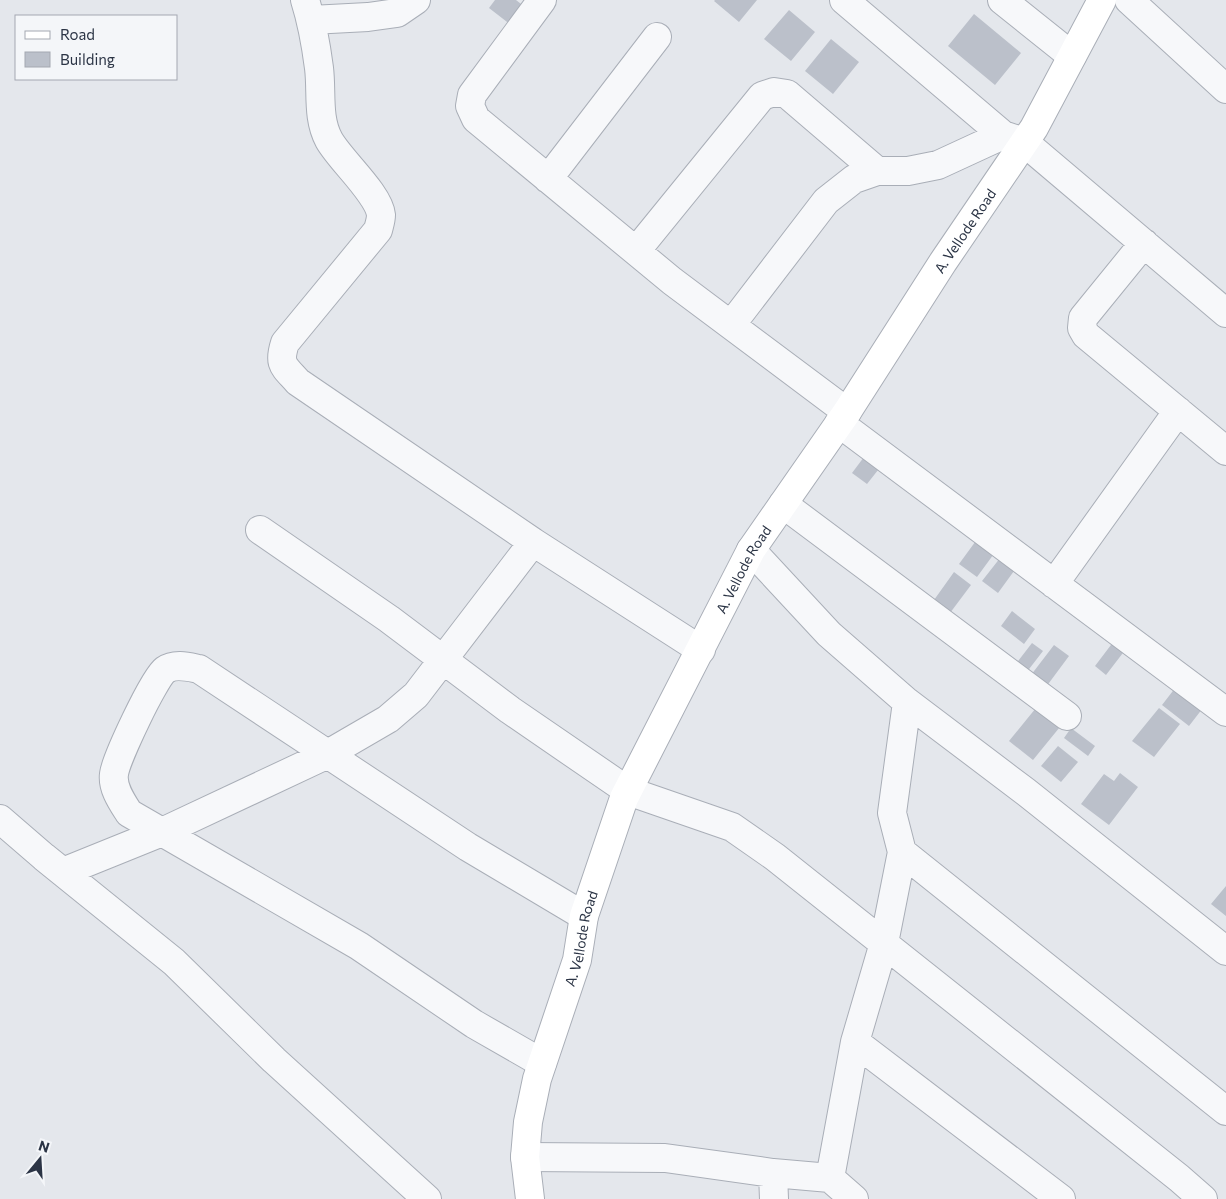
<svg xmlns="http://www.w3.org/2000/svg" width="1226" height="1199" viewBox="0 0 1226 1199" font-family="Commissioner,sans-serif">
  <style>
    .building { fill: #bbc0ca }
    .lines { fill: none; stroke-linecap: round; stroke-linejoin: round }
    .street-casing { stroke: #a9aeb7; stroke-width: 30 }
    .secondary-casing { stroke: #a9aeb7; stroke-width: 30 }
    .street { stroke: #f7f8fa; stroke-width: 28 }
    .secondary { stroke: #fff; stroke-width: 28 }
    .labels { text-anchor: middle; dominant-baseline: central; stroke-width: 4.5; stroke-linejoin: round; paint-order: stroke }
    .street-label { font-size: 14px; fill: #2b3445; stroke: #f4f6f9 }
  </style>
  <rect width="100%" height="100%" fill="#e4e7ec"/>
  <path class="building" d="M495 0H516L530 11 515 28 489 8Z
    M715 0H757L739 22 714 1Z
    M789 10 815 32 791 61 764 39Z
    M974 14 1021 53 995 85 948 46Z
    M831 39 859 62 833 94 805 71Z
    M867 453 882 465 867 484 852 473Z
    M978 538 996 551 977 577 959 564Z
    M1004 553 1019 564 998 593 982 581Z
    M954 572 971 585 950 613 934 600Z
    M1012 611 1035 629 1024 644 1001 626Z
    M1117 637 1129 645 1106 675 1095 666Z
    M1032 643 1043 651 1026 673 1015 665Z
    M1054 645 1069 656 1046 687 1031 675Z
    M1179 683 1206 704 1189 726 1162 705Z
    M1040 703 1064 722 1033 760 1009 741Z
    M1159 708 1180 724 1154 757 1132 741Z
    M1071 728 1095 746 1088 756 1064 738Z
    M1058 746 1078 762 1061 782 1041 766Z
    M1120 773 1138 787 1109 825 1081 804 1104 774 1114 781Z
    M1226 886V916L1211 904Z"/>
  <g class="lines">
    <defs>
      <path id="street" d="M305 0C312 22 316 45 319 68 322 92 317 118 329 140 340 160 379 194 381 215 381 220 379 226 378 230L285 343C278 365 284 366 298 382L533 542 701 650
        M542 0 472 95 470 106 476 119 672 281 847 412
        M844 0 1003 135
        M1002 0 1072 56
        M1129 0 1226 89
        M311 20 368 17 397 13 416 0
        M548 179 657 37
        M1144 243 1083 318 1082 328 1086 335 1226 451
        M636 251 762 96 774 92 787 94 877 171
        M731 325 826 201 854 179 877 171H908L938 165 1003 135 1024 142 1226 313
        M839 423 1226 712
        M783 504 1067 716
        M260 530 389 619 510 710 628 791 732 827 775 857 1179 1178 1203 1199
        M751 550 829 634 907 702 1026 792 1226 951
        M1054 584 1178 411
        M0 819 44 857 174 962 274 1060 427 1199
        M902 852 1226 1111
        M63 872 162 832 326 755 388 719 416 695 533 542
        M855 1042 1061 1199
        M542 1063 474 1024 359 946 129 813C122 802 112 788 114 774 116 759 154 678 165 670 175 663 189 667 199 669L468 847 584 916
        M525 1157 665 1158 773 1173 830 1178
        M773 1173 774 1199
        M854 1199 830 1178 855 1042 884 943 902 852 892 813 907 702"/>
      <g id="secondary">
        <path id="s1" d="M530 1199 525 1157 528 1122 537 1079 577 960 584 916 624 798 751 550 847 412 943 262 1034 128 1102 0"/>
      </g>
    </defs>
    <use href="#street" class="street-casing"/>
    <use href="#secondary" class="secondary-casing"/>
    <use href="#street" class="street"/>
    <use href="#secondary" class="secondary"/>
  </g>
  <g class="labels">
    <g class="street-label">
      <text stroke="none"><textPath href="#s1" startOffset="1079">A. Vellode Road</textPath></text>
      <text stroke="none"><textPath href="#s1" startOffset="674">A. Vellode Road</textPath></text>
      <text stroke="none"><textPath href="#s1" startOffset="269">A. Vellode Road</textPath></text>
    </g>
  </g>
  <rect x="15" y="15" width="162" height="65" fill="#f4f6f9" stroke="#a4a8b1"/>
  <rect x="25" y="31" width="25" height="8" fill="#ffffff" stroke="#a4a8b1"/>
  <text x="60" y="40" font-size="15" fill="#2b3445">Road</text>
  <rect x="25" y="52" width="25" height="15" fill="#bbc0ca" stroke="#a4a8b1"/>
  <text x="60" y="65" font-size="15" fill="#2b3445">Building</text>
  <g transform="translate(40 1159) rotate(18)" stroke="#f4f6f9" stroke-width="4" paint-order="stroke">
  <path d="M0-4L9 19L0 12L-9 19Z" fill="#2b3445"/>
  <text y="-8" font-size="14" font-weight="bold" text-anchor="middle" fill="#2b3445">N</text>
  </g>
</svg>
